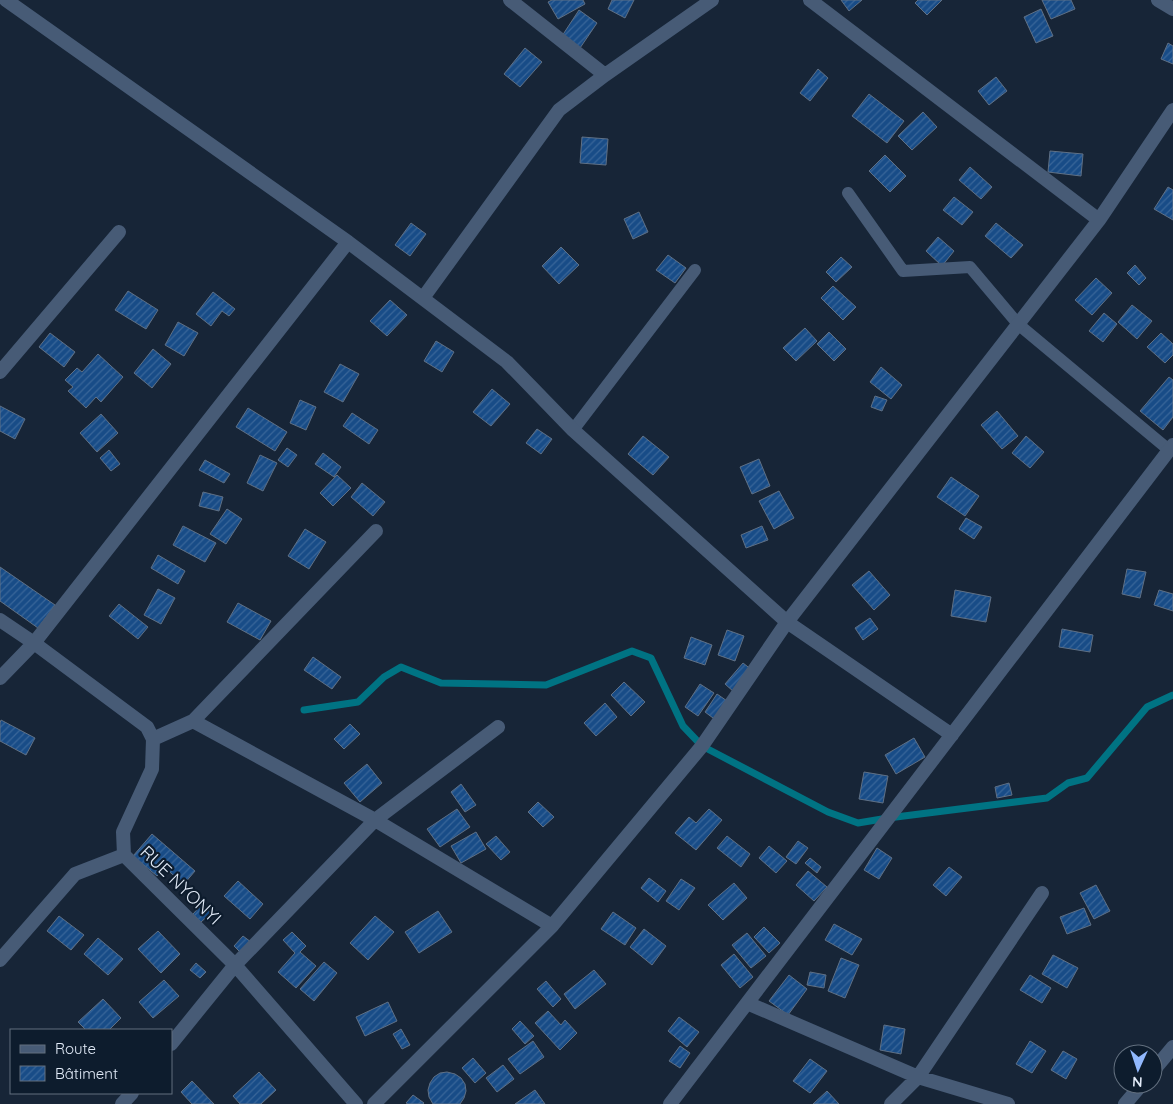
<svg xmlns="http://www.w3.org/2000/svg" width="1173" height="1104" viewBox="0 0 1173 1104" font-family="Quicksand,sans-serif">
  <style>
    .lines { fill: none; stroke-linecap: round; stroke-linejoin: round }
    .stream { stroke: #007383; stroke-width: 7 }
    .building { fill: url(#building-hatch); stroke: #5f7085 }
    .service { stroke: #475b76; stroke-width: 12 }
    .minor { stroke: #475b76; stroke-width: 14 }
    .labels { text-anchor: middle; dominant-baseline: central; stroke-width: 4.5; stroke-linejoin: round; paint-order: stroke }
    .street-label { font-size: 18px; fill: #e2ebf8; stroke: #0d1c2d }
  </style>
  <defs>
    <pattern id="building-hatch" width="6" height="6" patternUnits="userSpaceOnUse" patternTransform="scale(1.25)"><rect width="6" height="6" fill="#184c87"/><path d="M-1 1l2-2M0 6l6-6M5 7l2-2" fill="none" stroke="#396699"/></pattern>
  </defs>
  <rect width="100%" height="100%" fill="#172537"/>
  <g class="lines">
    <path class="stream" d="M304 710 358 702 384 677 401 667 441 683 546 685 632 651 651 658 683 726 702 746 828 812 858 823 888 818 1047 798 1068 783 1087 778 1147 707 1173 695"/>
  </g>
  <path class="building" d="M552 0H583L585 4 558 19 548 2Z
    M612 0H634L625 18 608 9Z
    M841 0H862L849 11Z
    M918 0H942L927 15 915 3Z
    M1042 0H1071L1075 9 1051 19Z
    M1041 9 1053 36 1036 43 1024 17Z
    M579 10 597 23 580 48 562 36Z
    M1168 43 1173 46V64L1161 59Z
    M525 48 542 62 520 87 504 74Z
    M818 69 828 78 810 101 800 93Z
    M996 77 1007 91 989 105 978 91Z
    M869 94 904 121 887 143 852 116Z
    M923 112 937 127 912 150 898 136Z
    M582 137 608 139 606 165 580 163Z
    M1050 151 1083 154 1081 176 1048 172Z
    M885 155 906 176 890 192 869 171Z
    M970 167 992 187 981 199 959 180Z
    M1168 187 1173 190V220L1154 209Z
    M954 197 973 212 962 225 943 210Z
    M639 212 648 232 633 239 624 219Z
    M411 223 426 234 410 256 395 245Z
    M996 223 1023 245 1011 258 985 236Z
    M938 237 954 251 942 266 926 251Z
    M561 247 579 265 559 284 542 266Z
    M668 255 686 268 675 283 656 270Z
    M841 257 852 267 836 282 826 272Z
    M1135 265 1146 278 1139 285 1127 273Z
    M1096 278 1112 293 1092 315 1075 300Z
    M833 286 856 307 843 320 821 298Z
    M128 291 158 310 146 329 115 310Z
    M213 292 235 309 229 316 222 311 211 326 196 314Z
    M390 300 407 315 387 336 370 321Z
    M1132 305 1152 321 1137 339 1118 322Z
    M1104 313 1117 324 1103 342 1089 331Z
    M178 322 198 333 184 356 165 345Z
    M805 328 817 341 796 361 783 348Z
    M829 332 846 349 834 361 817 344Z
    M50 333 75 352 64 367 39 347Z
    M1161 333 1173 344V355L1165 363 1147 347Z
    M436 341 454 352 442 372 424 361Z
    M153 349 171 364 152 388 134 373Z
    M98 354 123 377 101 402 96 397 86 408 68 391 73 387 65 380 77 368 82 372Z
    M340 364 359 374 343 402 324 392Z
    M881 367 902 385 891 399 870 382Z
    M1169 377 1173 380V417L1163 430 1140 411Z
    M492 389 510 404 491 426 473 412Z
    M875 396 887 400 882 411 871 407Z
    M300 400 316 407 306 430 290 423Z
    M0 406 25 419 15 439 0 431Z
    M248 408 287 432 275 451 236 427Z
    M997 411 1018 436 1002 449 981 425Z
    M352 413 378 430 369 444 343 426Z
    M101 414 118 433 97 452 80 433Z
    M537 429 552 439 541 454 526 443Z
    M643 436 669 457 653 475 628 454Z
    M1026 436 1044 452 1030 468 1012 453Z
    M287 448 297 455 288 467 278 460Z
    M109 450 120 464 111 471 100 458Z
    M323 453 341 467 334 477 315 464Z
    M260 455 277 463 263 491 247 483Z
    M759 459 770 486 752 494 740 467Z
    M205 460 230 474 224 483 199 470Z
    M337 475 351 488 333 506 320 493Z
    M951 477 979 496 965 516 937 497Z
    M362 483 385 502 373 516 351 497Z
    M779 491 794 518 774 529 759 501Z
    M203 492 223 497 219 511 199 506Z
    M227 509 242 519 226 544 210 534Z
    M966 518 982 527 974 539 959 529Z
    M183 526 216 543 205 562 173 545Z
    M762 526 768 540 746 548 741 535Z
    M305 529 326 542 309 569 288 556Z
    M158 555 185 571 178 584 151 568Z
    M0 567 55 605 38 628 0 601Z
    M1127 569 1146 572 1140 598 1122 594Z
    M869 571 890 595 874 610 852 585Z
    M158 589 175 598 161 624 144 615Z
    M955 590 991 597 986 622 951 616Z
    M1159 590 1173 594V611L1154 605Z
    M238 603 271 621 260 640 227 622Z
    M119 604 148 627 138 639 109 616Z
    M870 618 878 629 863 640 855 628Z
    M1062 629 1093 635 1090 652 1059 647Z
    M727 630 744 636 735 661 718 655Z
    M691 637 712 645 705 665 684 658Z
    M313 657 341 677 332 689 304 670Z
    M743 663 752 670 734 692 725 684Z
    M624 682 645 702 631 716 611 695Z
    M700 684 714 693 698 716 685 707Z
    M717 694 730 703 717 721 705 712Z
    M605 703 617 717 596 736 584 723Z
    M1 720 35 738 26 755 0 741V723Z
    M350 724 360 734 344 749 334 739Z
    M914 738 925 757 896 774 885 755Z
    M367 764 382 783 360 802 344 783Z
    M864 772 888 776 883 803 859 799Z
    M1009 783 1012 795 997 798 995 787Z
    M461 784 476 805 465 812 451 792Z
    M538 802 554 817 543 827 528 812Z
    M457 809 470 827 440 847 427 829Z
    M709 809 722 820 696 850 675 833 689 817 696 823Z
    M476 832 486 849 461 863 451 846Z
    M152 834 195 871 184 884 165 868 157 876 133 856Z
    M496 836 510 852 501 860 486 844Z
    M727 836 750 854 741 867 717 848Z
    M798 841 808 848 796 864 786 857Z
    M769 846 787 861 776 873 759 858Z
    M877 848 892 858 879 879 864 870Z
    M810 858 821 867 817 873 805 863Z
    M949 867 962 877 946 896 933 885Z
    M808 871 827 887 814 901 796 885Z
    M649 878 666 891 658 902 641 888Z
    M681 879 695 888 679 910 666 901Z
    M238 881 263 904 250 919 224 896Z
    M734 883 747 898 723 920 708 905Z
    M1096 885 1110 911 1094 919 1080 893Z
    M202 904 211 913 201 922 193 914Z
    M1084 908 1091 925 1067 934 1060 917Z
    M438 911 452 932 419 953 405 932Z
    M613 912 636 928 625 945 601 929Z
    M59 916 84 935 71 950 47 931Z
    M375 916 394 932 368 960 350 943Z
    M834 924 862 939 852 955 825 940Z
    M764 927 780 943 769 953 754 937Z
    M644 929 666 946 652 965 630 947Z
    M158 931 180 954 161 973 138 949Z
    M292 932 306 946 300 952 316 966 296 988 278 972 295 953 283 940Z
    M747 933 766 956 751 968 732 945Z
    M243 936 251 942 241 953 234 946Z
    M98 938 123 959 108 975 84 954Z
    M734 954 753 977 740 988 721 965Z
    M1053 955 1078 968 1067 988 1042 974Z
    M841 958 859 965 845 998 828 991Z
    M324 962 337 973 314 1001 300 989Z
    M196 963 206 972 200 978 190 970Z
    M594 970 606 984 575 1009 564 994Z
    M810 972 826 975 824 988 807 985Z
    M789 975 807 989 788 1015 769 1001Z
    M1030 975 1051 988 1042 1003 1020 990Z
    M164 980 179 996 153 1018 139 1002Z
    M546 981 561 999 553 1007 537 989Z
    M103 999 121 1018 109 1030H86L78 1022Z
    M388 1002 397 1021 365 1036 356 1017Z
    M548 1011 561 1025 565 1020 577 1033 560 1050 535 1023Z
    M679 1017 699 1032 687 1047 668 1031Z
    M520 1021 534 1036 525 1044 512 1029Z
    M884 1025 905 1029 901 1054 880 1050Z
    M401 1029 410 1045 402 1049 393 1034Z
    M533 1041 544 1057 520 1074 508 1059Z
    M1030 1041 1046 1051 1032 1073 1016 1064Z
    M680 1046 690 1053 680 1068 669 1061Z
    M1063 1051 1077 1059 1066 1079 1051 1070Z
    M473 1058 486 1073 475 1083 462 1068Z
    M810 1059 827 1071 810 1093 793 1081Z
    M503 1065 514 1079 497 1092 486 1078Z
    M259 1072 276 1090 261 1104H240L233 1096Z
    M447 1072 455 1074 461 1078 465 1084 466 1091 464 1098 460 1104H433L429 1097 428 1090 430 1083 434 1077 440 1073Z
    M192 1081 214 1104H192L181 1092Z
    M535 1090 545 1104H515Z
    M827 1091 839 1104H813Z
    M413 1095 424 1103 423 1104H408L406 1103Z"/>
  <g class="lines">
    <path class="service" d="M848 193 903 271 970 267 1018 324 1169 450
      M573 430 695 270"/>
    <path class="minor" d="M6 0 348 242 507 362 573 430 787 622 952 735
      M510 0 605 75
      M810 0 1099 220
      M1158 0 1173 9
      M423 298 559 110 605 75 712 0
      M0 372 119 232
      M0 620 34 643 147 727 153 739 152 769 123 832 124 855 235 965 356 1104
      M0 678 34 643 348 242
      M193 721 375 820 552 926
      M153 739 193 721 376 531
      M0 960 75 874 124 855
      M747 1003 918 1077 1008 1104
      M171 1044 235 965 375 820 498 727
      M1153 1071 1173 1047
      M122 1104 132 1093
      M374 1104 552 926 702 746 787 622 1099 220 1173 110
      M670 1104 1173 445
      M891 1104 918 1077 1042 893
      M1125 1104 1142 1084"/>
  </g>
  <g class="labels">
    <g class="street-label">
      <text transform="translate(181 885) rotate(44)">RUE NYONYI</text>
    </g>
  </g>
  <rect x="10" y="1029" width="162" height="65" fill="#0d1c2d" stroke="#626f7e"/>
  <rect x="20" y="1045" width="25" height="8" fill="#475b76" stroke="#626f7e"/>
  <text x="55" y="1054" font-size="15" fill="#e2ebf8">Route</text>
  <rect x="20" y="1066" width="25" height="15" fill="url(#building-hatch)" stroke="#626f7e"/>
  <text x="55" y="1079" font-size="15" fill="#e2ebf8">Bâtiment</text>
  <g transform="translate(1138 1069) rotate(183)"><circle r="24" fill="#0d1c2d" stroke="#626f7e"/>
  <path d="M0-4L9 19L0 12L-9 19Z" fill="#91b8fd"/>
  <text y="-8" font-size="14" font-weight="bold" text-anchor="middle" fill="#e2ebf8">N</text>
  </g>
</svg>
